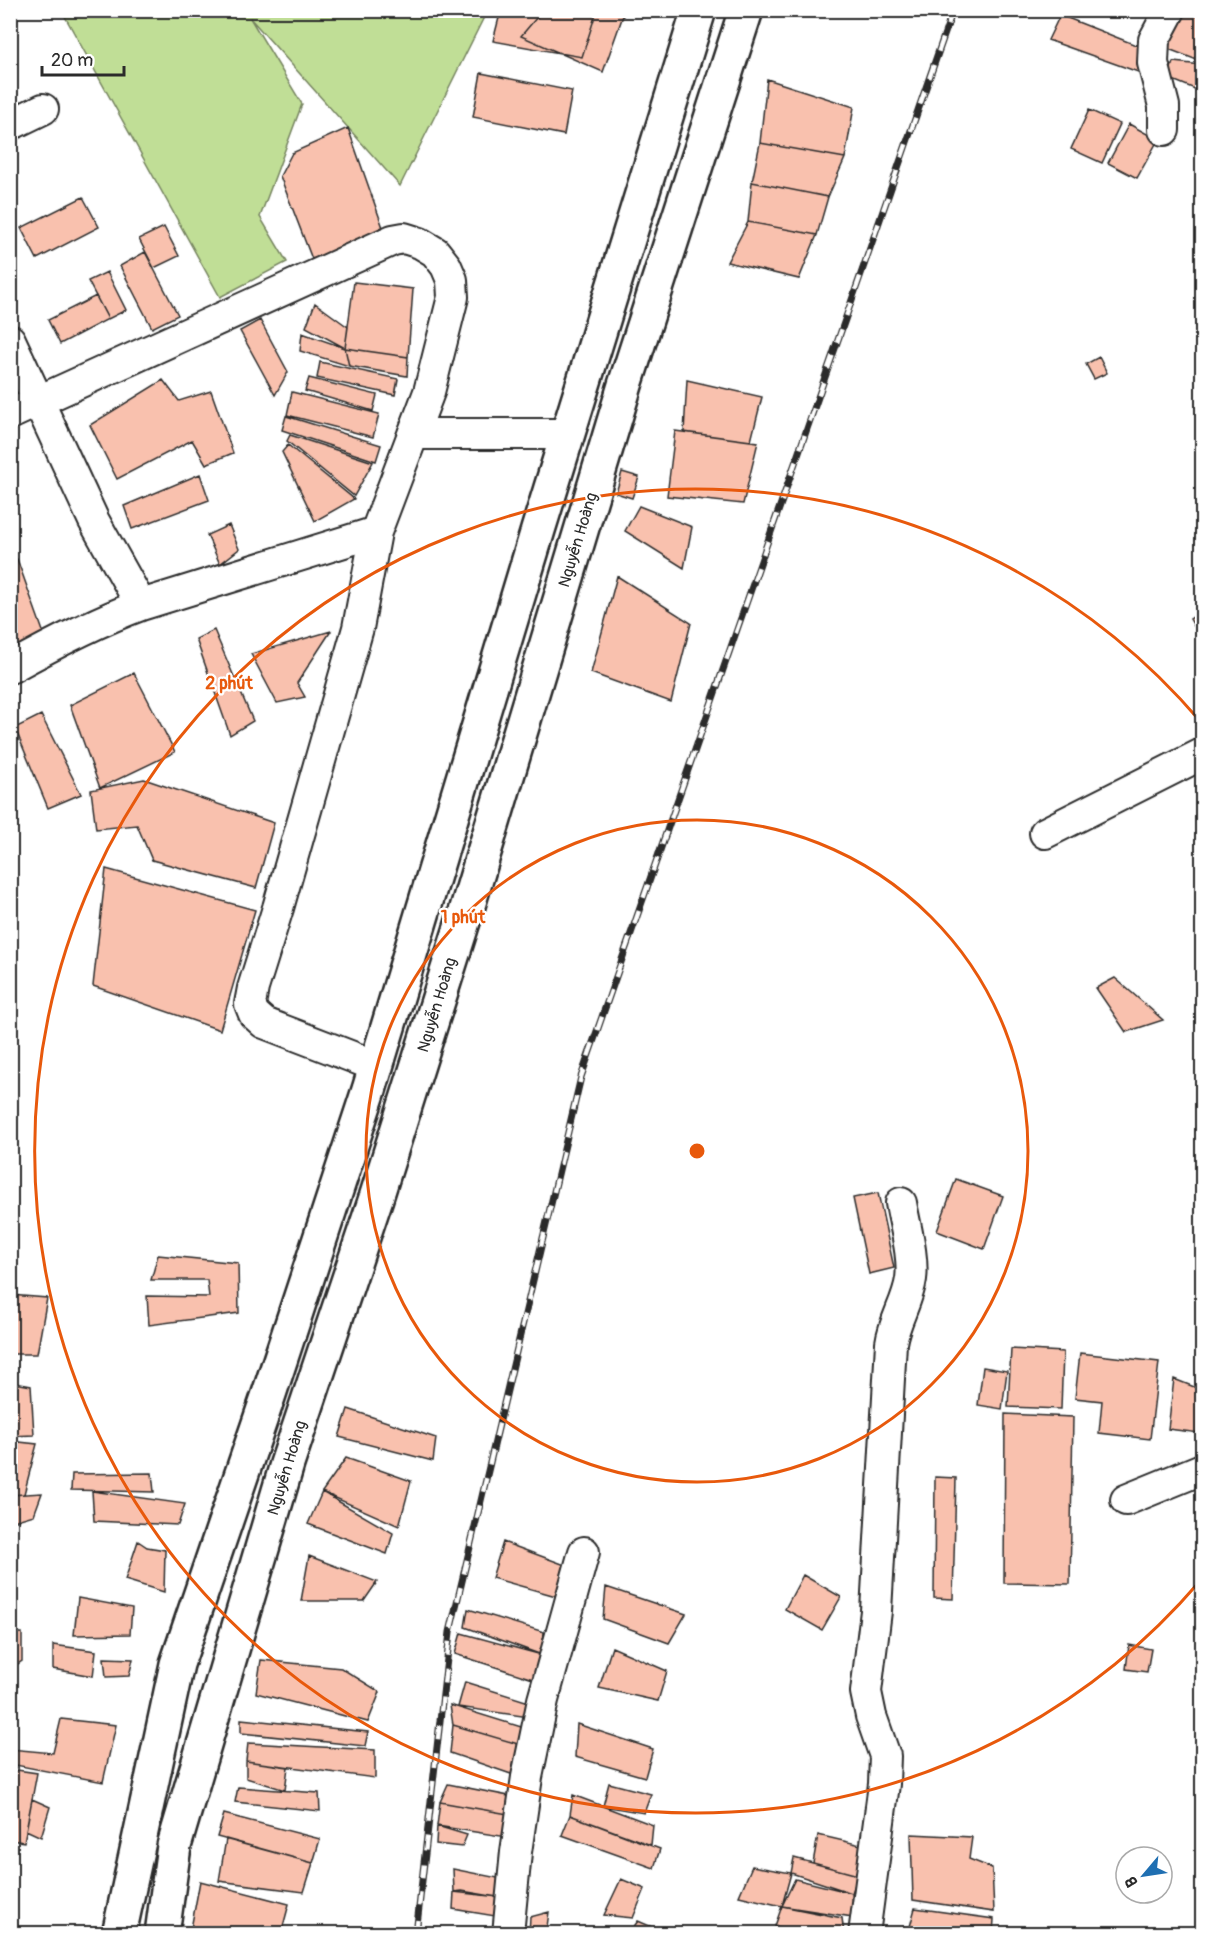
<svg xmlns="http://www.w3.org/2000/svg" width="1213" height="1944" viewBox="0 0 1213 1944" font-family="Pangolin,sans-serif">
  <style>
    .green { fill: #c0de96; stroke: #768460; stroke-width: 1.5 }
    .building { fill: #f9c1ae; stroke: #2b2b2b; stroke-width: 1.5 }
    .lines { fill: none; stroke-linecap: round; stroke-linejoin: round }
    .minor-casing { stroke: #2b2b2b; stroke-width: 34 }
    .highway-casing { stroke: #2b2b2b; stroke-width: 38 }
    .minor { stroke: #fff; stroke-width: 30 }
    .highway { stroke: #fff; stroke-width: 33 }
    .rail-casing { stroke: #2b2b2b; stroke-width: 7 }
    .rail { stroke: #fff; stroke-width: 4.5; stroke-dasharray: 14; stroke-linecap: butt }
    .ring { fill: none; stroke: #e8590c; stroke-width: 3 }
    .labels { text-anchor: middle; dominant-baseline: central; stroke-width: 4.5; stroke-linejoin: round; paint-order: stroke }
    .street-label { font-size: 16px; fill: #2b2b2b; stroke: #fff }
    .centre { fill: #e8590c; stroke: #fff; stroke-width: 3 }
    .ring-label { font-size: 18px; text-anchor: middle; font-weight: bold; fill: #e8590c; stroke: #fff; stroke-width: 4.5; stroke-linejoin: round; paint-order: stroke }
  </style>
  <rect width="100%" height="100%" fill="#fff"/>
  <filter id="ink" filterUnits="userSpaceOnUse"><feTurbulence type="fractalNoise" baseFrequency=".0167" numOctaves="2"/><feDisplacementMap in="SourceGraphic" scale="12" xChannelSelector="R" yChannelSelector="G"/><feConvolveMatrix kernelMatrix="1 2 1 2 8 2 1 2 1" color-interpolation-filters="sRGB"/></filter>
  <g filter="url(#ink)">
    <path class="green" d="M253 11H487L400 186 250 18 302 104 260 217 287 262 220 297 62 11 247 14Z"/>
    <path class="building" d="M501 10H597L582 57 493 41Z
      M543 10H625L603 72 521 36Z
      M1132 10H1162L1158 21Z
      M1180 13 1202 17V62L1166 48Z
      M1060 15 1146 49 1141 73 1048 40Z
      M1173 62 1202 65V92L1168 78Z
      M481 73 572 91 564 135 473 117Z
      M767 79 854 107 845 158 760 143Z
      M1089 110 1120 124 1102 163 1071 149Z
      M1129 124 1158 140 1137 178 1108 163Z
      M348 128 387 239 312 259 280 176 292 153Z
      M760 143 845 158 828 197 752 182Z
      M752 182 828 197 817 235 748 222Z
      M83 197 99 227 37 259 21 228Z
      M748 222 817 235 799 279 727 262Z
      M164 227 179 256 154 268 139 239Z
      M145 252 178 315 152 328 120 266Z
      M107 272 126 310 108 319 88 281Z
      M354 282 413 289 408 357 345 348Z
      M96 296 108 319 60 344 48 320Z
      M315 303 348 327 345 348 306 327Z
      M260 320 288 372 275 395 240 331Z
      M302 333 345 348 349 366 300 351Z
      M345 348 408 357 407 376 349 366Z
      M1099 357 1107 373 1094 379 1086 364Z
      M320 362 398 379 395 395 317 378Z
      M309 378 377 395 373 411 305 391Z
      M163 380 179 401 211 391 233 453 206 464 192 440 117 479 90 425Z
      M687 380 762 397 751 441 684 432Z
      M292 392 379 414 373 437 287 415Z
      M286 416 381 445 376 461 282 430Z
      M675 431 758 442 743 504 667 496Z
      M290 435 373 462 354 496 287 441Z
      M288 445 354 499 315 521 282 452Z
      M622 472 639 477 632 498 616 493Z
      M200 474 209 500 132 529 124 506Z
      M639 506 692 527 684 568 625 531Z
      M229 525 239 549 220 564 207 535Z
      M17 559 49 648 17 662 10 645V562Z
      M617 576 691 623 671 702 591 673Z
      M1202 611V640L1190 619Z
      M214 630 253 721 230 735 196 639Z
      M331 631 297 683 305 697 277 703 251 654Z
      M134 673 175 752 100 788 70 705Z
      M41 715 81 794 48 808 15 728Z
      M144 779 274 823 256 888 152 860 137 825 96 829 91 790Z
      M106 869 255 910 220 1030 93 986Z
      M1115 978 1163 1020 1126 1032 1096 988Z
      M956 1179 1003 1196 984 1249 937 1231Z
      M878 1193 894 1268 869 1274 853 1198Z
      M158 1255 238 1263 239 1313 149 1325 147 1296 209 1297 207 1280H151Z
      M10 1295 47 1298 37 1354H10Z
      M1011 1349 1063 1352 1061 1409 1008 1407Z
      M1080 1353 1159 1362 1150 1439 1099 1433 1102 1401 1075 1398Z
      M983 1367 1007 1371 1002 1409 978 1405Z
      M1174 1379 1202 1390 1200 1433 1168 1429Z
      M10 1382 31 1386 34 1435 10 1436Z
      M348 1409 436 1438 433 1461 339 1437Z
      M1005 1414 1073 1417 1070 1584 1004 1583Z
      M10 1441 37 1444 24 1494 10 1495Z
      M346 1458 411 1481 399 1526 322 1492Z
      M152 1473 154 1492 71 1490 72 1474Z
      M935 1477 956 1478 953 1599 934 1598Z
      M92 1491 185 1504 178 1525 94 1521Z
      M322 1492 393 1533 387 1554 308 1524Z
      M42 1493 34 1515 10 1522V1495Z
      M138 1541 147 1547 165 1550 164 1592 125 1580Z
      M503 1542 565 1565 556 1596 492 1578Z
      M309 1556 377 1582 364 1601H301Z
      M803 1575 841 1597 822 1630 785 1609Z
      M606 1587 686 1614 669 1643 603 1619Z
      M78 1598 132 1608 130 1634 74 1635Z
      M468 1609 544 1632 542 1655 465 1627Z
      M10 1633H22V1661L10 1669Z
      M461 1633 542 1655 533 1679 455 1654Z
      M53 1645 96 1651 93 1676 53 1669Z
      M1129 1645 1151 1649 1147 1672 1126 1669Z
      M612 1647 667 1671 658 1701 599 1688Z
      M104 1658 133 1659 129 1676 106 1677Z
      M261 1660 341 1668 380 1692 368 1722 256 1693Z
      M465 1682 532 1703 529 1717 458 1707Z
      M450 1705 531 1730 525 1746 453 1725Z
      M61 1719 116 1725 103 1782 10 1764V1749L53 1753Z
      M241 1719 368 1732 365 1746 241 1733Z
      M577 1724 653 1749 645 1777 575 1757Z
      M453 1725 525 1746 511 1774 450 1753Z
      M248 1743 375 1750V1778L246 1761Z
      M246 1761 288 1767 285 1790 246 1778Z
      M10 1769 37 1773 24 1842 10 1840Z
      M609 1783 651 1794 644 1813 603 1806Z
      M448 1784 524 1799 508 1814 440 1802Z
      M238 1787 319 1793 320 1811 235 1802Z
      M573 1795 653 1825 651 1845 570 1815Z
      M32 1799 50 1807 41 1837 26 1830Z
      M440 1802 508 1814 507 1837 437 1826Z
      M224 1814 320 1839 313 1863 217 1837Z
      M570 1815 660 1849 654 1868 562 1835Z
      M437 1826 467 1835 462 1847 436 1844Z
      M911 1834 972 1837 969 1859 992 1868 994 1912 913 1900Z
      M818 1835 861 1845 858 1875 813 1863Z
      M226 1839 313 1863 304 1892 219 1881Z
      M794 1858 858 1875 852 1893 791 1873Z
      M752 1866 791 1873 782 1906 739 1896Z
      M453 1869 498 1878V1897L454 1892Z
      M621 1879 645 1889 633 1918 604 1915Z
      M795 1879 852 1893 853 1917 782 1906Z
      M200 1881 289 1904 281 1934H190Z
      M462 1891 498 1897 495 1916 453 1909 454 1892Z
      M782 1906 842 1918 844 1934H804L775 1926Z
      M915 1908 994 1919 993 1934H908Z
      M549 1912 546 1934H529L530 1917Z
      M638 1921 666 1933 635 1934 630 1932Z"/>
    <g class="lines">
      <defs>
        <path id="minor" d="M10 125 43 109
          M1164 130V106L1153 63 1154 40 1170 10
          M10 340 94 521 141 605
          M10 414 393 240 404 238 420 243 435 252 446 266 452 280 453 297 429 392 376 532 358 628 278 908 253 988 250 1004 254 1014 264 1023 376 1066
          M413 434H568
          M10 668C53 644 95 622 141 605L376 532
          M1045 833 1202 754
          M1126 1500 1202 1469
          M508 1934 516 1852 527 1777 543 1700 584 1552
          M864 1934 884 1784 885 1756 871 1716 866 1692 876 1611 891 1343C894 1321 908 1301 911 1279 914 1257 905 1226 901 1203"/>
        <path id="highway" d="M119 1934 177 1664 269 1394 369 1090 538 530 699 10
          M162 1934 174 1846 287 1464 376 1198 466 912 625 385 746 10"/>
      </defs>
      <use href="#minor" class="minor-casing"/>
      <use href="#highway" class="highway-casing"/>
      <use href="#minor" class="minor"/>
      <use href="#highway" class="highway"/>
      <defs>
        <path id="rail" d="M416 1934 450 1632 581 1077 953 10"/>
      </defs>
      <use href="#rail" class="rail-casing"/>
      <use href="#rail" class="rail"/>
    </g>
  </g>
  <g class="ring">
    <circle cx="697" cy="1151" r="331"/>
    <path d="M1200 1581A662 662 0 1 1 1200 721"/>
  </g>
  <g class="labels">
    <g class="street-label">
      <text transform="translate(578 540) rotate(-73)">Nguyễn Hoàng</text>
      <text transform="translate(437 1005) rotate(-73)">Nguyễn Hoàng</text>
      <text transform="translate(287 1468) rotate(-73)">Nguyễn Hoàng</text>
    </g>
  </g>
  <circle cx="697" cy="1151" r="9" class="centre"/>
  <g class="ring-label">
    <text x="229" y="689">2 phút</text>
    <text x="463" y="923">1 phút</text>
  </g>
  <rect width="1213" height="1944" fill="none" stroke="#fff" stroke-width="36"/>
  <rect x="18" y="18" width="1177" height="1908" fill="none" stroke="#2b2b2b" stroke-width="2" filter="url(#ink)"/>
  <g transform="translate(1144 1875) rotate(241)"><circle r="28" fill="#ffffff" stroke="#aaaaaa" stroke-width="1.5"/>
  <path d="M0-4.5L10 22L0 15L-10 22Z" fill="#1f6fb2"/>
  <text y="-9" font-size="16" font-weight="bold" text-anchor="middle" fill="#2b2b2b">B</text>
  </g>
  <path d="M42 66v9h82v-9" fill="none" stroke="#2b2b2b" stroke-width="3"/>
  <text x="51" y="66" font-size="18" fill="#2b2b2b" stroke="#ffffff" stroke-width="4.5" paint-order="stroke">20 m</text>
</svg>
